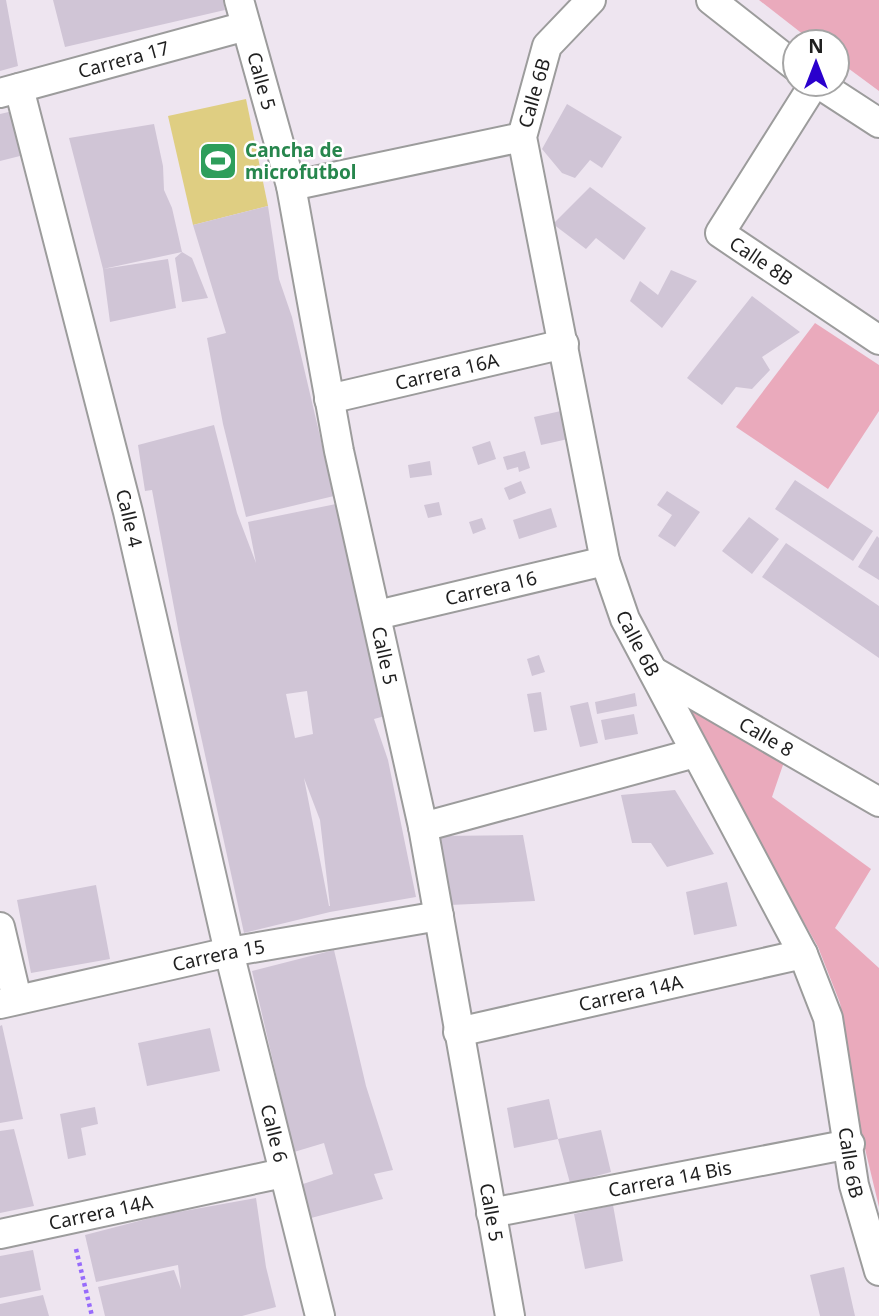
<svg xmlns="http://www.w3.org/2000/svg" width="879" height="1316" viewBox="0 0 879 1316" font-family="'Noto Sans',sans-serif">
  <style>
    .grass { fill: #eaaabc }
    .pitch { fill: #dfce82 }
    .building { fill: #d0c5d6; fill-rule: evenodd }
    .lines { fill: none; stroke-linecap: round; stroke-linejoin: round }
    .street-casing { stroke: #9c9c9c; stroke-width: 32 }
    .path { stroke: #976bfb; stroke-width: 4.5; stroke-dasharray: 3.5 3.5; stroke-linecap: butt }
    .street { stroke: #fff; stroke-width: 28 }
    .labels { text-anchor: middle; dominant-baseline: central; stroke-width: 5; stroke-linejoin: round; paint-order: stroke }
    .street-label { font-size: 19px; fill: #1f1f1f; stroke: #fff }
    .leisure-label { font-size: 19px; font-weight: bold; fill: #27864d; stroke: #fff; text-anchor: start }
  </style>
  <rect width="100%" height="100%" fill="#eee5f0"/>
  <path class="grass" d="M759 0H879V91L837 60V42H813Z
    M815 323 879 365V411L828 489 736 427Z
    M679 696 785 759 772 797 871 869 835 928 879 968V1207L861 1132 840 1003 818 947 714 764Z"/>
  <path class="pitch" d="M246 99 268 206 193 225 168 116Z"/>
  <path class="building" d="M0 0H6L18 66 0 71Z
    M53 0H223L225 10 65 47Z
    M567 104 622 137 602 168 590 160 575 178 562 173 542 149Z
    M13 111 20 156 0 161V114Z
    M154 124 163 166 164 190 172 208 182 252 192 258 208 298 182 302 175 258 182 252 103 269 69 138Z
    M590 187 646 228 624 260 596 238 586 249 553 224Z
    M268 206 279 279 292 317 334 496 246 517 223 424 207 338 226 333 193 225Z
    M168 259 176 308 110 322 103 269Z
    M671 270 697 281 662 328 630 301 640 281 658 295Z
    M752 296 800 332 762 357 770 370 752 389 736 387 722 405 687 378Z
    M570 409 577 437 541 445 534 417Z
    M214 425 237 513 256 563 248 522 336 504 385 716 374 719 388 760 416 897 330 912 244 933 181 645 152 490 145 491 138 445ZM307 691 313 734 295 738 286 694ZM304 778 320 820 330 906H329Z
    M490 441 496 459 478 465 472 447Z
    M525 451 530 468 519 472 518 467 507 470 503 457Z
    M430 461 432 475 410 478 408 465Z
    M795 480 873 531 853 561 775 509Z
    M521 481 526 493 509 500 504 488Z
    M667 491 700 512 675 547 658 536 672 515 657 505Z
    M439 502 442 515 428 518 424 505Z
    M551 508 557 527 519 539 513 520Z
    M749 517 779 539 752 574 722 551Z
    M482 518 486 529 473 534 469 522Z
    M877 536 879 538V580L858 567Z
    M786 543 879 606V658L762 577Z
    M539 655 545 672 532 676 527 659Z
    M541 692 547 730 534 732 527 694Z
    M635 693 637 706 597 714 595 702Z
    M588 702 598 743 580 747 570 706Z
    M634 714 638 734 605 740 601 720Z
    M675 790 714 854 667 867 651 843H632L621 795Z
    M523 835 535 901 450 905 437 836Z
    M727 882 737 926 694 935 686 892Z
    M96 885 110 959 31 973 17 900Z
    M334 950 366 1086 393 1170 374 1174 383 1199 311 1218 300 1185 333 1174 324 1143 294 1152 252 971Z
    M2 1025 23 1119 0 1123V1026Z
    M210 1028 220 1071 147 1086 138 1043Z
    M549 1099 558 1139 601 1130 611 1172 570 1183 558 1139 514 1148 507 1108Z
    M95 1107 98 1124 81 1128 86 1155 68 1159 60 1114Z
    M14 1129 34 1206 0 1213V1131Z
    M256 1198 266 1267 276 1307 242 1316H105L98 1287 174 1270 181 1289 178 1265 96 1282 85 1235 162 1215Z
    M613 1205 623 1261 585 1269 574 1214Z
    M33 1250 41 1290 0 1298V1256Z
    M844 1267 855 1316H820L810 1275Z
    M43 1295 49 1316H0V1304Z"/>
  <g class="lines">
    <defs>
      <g id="street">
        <path id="s1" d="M239 0 291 186 339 451 423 827 510 1316"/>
        <path id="s2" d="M591 0 547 46 522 137 605 561 625 619 803 954 828 1018 854 1185 879 1271"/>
        <path d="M711 0 795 66"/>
        <path id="s3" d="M814 84 720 233 879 340"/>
        <path d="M819 84 879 123"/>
        <path id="s4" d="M19 88 128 512 229 952 320 1316"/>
        <path id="s5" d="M0 93 246 26"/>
        <path d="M291 186 522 137"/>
        <path id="s6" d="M329 399 564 344"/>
        <path id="s7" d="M377 615 605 561"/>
        <path id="s8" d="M653 671 879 802"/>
        <path d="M423 827 695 753"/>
        <path d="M0 927 17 999"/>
        <path id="s9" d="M0 1004 229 952 439 916"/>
        <path id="s10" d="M458 1032 803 954"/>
        <path id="s11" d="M491 1213 850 1144"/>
        <path id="s12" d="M0 1234 283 1173"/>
      </g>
    </defs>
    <use href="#street" class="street-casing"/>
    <path class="path" d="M76 1249 92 1316"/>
    <use href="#street" class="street"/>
  </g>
  <defs>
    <symbol id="stadium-square" viewBox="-11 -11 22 22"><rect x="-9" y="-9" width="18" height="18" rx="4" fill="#2e9e5b" stroke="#fff"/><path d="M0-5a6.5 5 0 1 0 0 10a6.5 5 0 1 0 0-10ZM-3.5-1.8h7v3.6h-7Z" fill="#fff"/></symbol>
  </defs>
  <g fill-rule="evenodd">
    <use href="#stadium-square" x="196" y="139" width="44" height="44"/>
  </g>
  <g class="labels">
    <g class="street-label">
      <text stroke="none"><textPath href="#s5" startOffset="128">Carrera 17</textPath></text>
      <text stroke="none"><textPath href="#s1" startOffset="84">Calle 5</textPath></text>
      <text transform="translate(534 93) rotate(-74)">Calle 6B</text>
      <text stroke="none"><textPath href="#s3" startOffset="226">Calle 8B</textPath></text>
      <text stroke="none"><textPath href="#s6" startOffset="121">Carrera 16A</textPath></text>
      <text stroke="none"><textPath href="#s4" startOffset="444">Calle 4</textPath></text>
      <text stroke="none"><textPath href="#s7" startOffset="117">Carrera 16</textPath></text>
      <text stroke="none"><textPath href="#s2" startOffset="679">Calle 6B</textPath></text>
      <text stroke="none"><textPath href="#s1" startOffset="672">Calle 5</textPath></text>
      <text stroke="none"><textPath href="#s8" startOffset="131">Calle 8</textPath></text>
      <text stroke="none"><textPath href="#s9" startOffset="224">Carrera 15</textPath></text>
      <text stroke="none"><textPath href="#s10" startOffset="177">Carrera 14A</textPath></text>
      <text stroke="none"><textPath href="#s4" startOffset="1076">Calle 6</textPath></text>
      <text stroke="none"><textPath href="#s2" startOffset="1246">Calle 6B</textPath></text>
      <text stroke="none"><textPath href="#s11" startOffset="182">Carrera 14 Bis</textPath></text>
      <text stroke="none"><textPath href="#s12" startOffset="103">Carrera 14A</textPath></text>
      <text stroke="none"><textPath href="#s1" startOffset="1239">Calle 5</textPath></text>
    </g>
    <g class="leisure-label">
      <text x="245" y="150">Cancha de<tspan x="245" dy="22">microfutbol</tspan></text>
    </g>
  </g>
  <g transform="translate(816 63)"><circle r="33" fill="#ffffff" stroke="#a5a5a5" stroke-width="2"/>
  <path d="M0-5L12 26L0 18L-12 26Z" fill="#2a00cd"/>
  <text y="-10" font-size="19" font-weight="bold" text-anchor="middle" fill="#1f1f1f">N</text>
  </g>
</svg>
